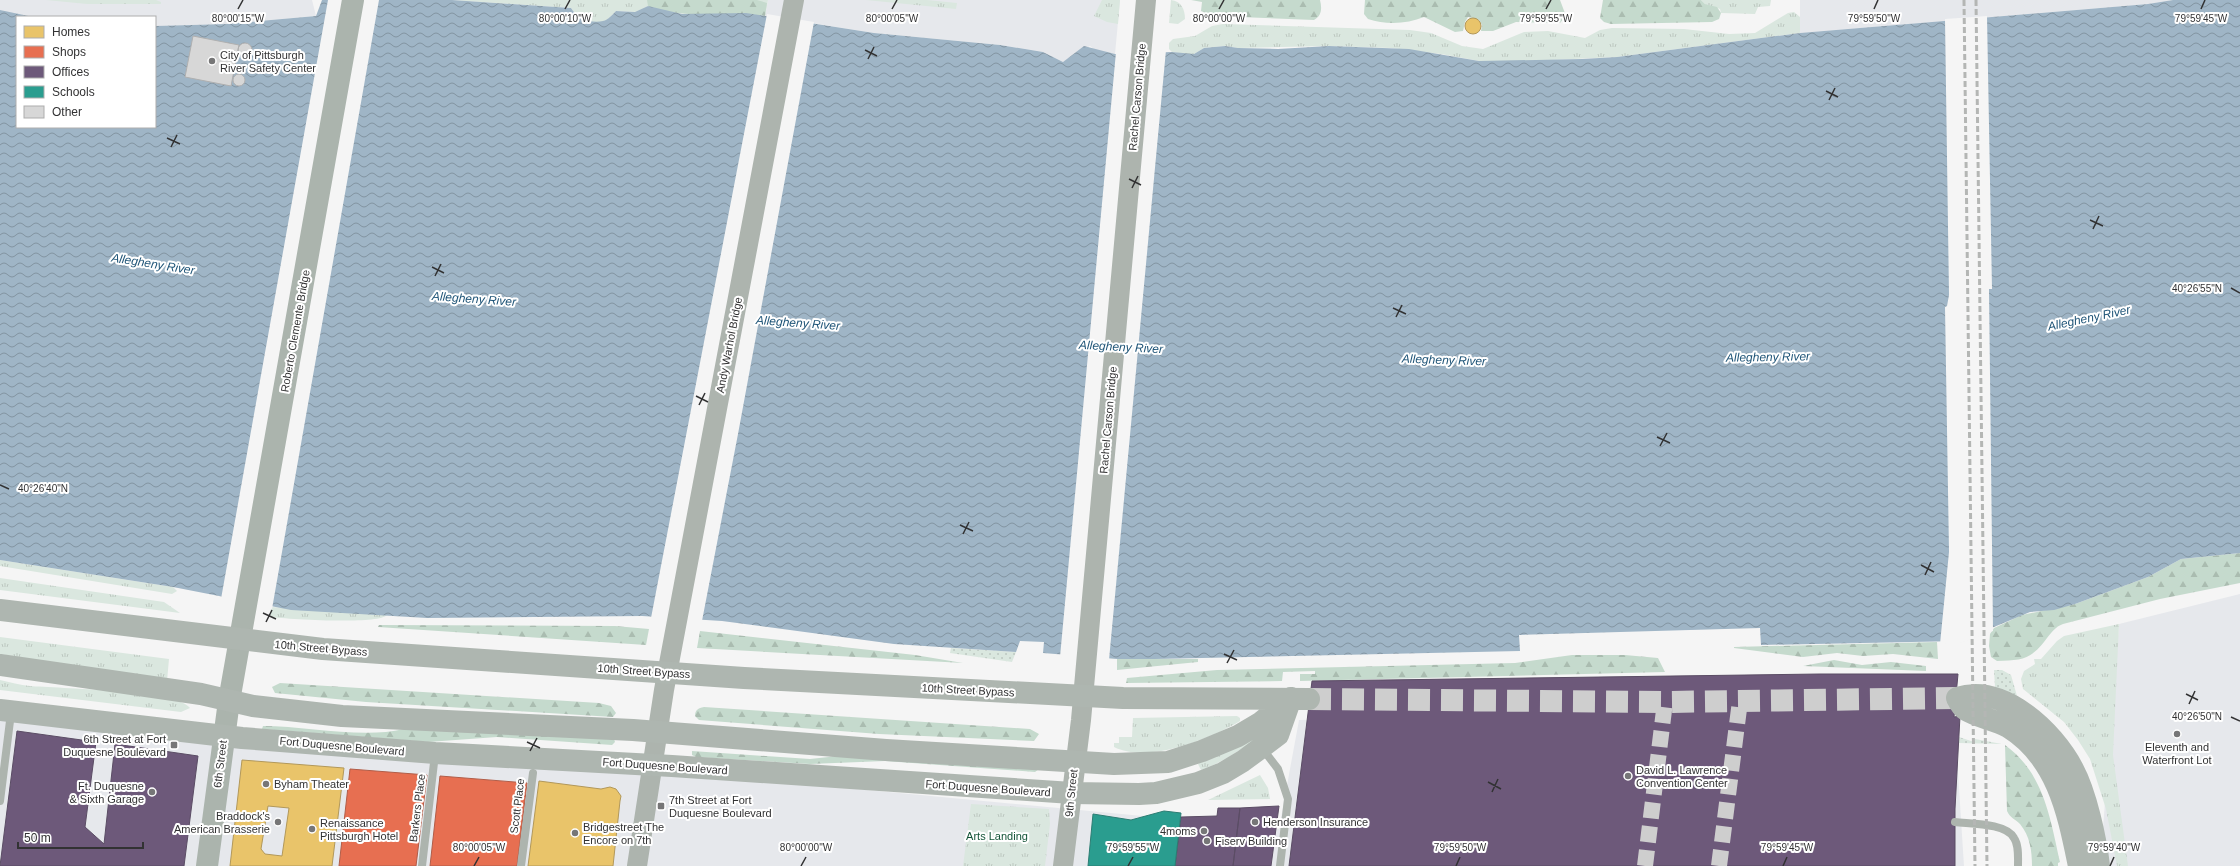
<svg xmlns="http://www.w3.org/2000/svg" width="2240" height="866" viewBox="0 0 2240 866" font-family="Helvetica,sans-serif">
  <style>
    .built { fill: #e6e8ec }
    .grass { fill: url(#grass-tufts) }
    .forest { fill: url(#forest-firs) }
    .garden { fill: url(#garden-dots) }
    .water { fill: url(#water-waves) }
    .pier { fill: #f5f5f5 }
    .homes { fill: #e9c46a; stroke: #b2985a; fill-rule: evenodd }
    .shops { fill: #e76f51; stroke: #b15d48 }
    .offices { fill: #6d597a; stroke: #5b4d65 }
    .schools { fill: #2a9d8f; stroke: #2c7d73 }
    .building { fill: #d7d7d7; stroke: #b0b0b0 }
    .lines { fill: none; stroke-linecap: round; stroke-linejoin: round }
    .minor-tunnel { stroke: #cecece; stroke-width: 16; stroke-dasharray: 16 8; stroke-linecap: butt }
    .primary-tunnel { stroke: #cecece; stroke-width: 22; stroke-dasharray: 22 11; stroke-linecap: butt }
    .service { stroke: #adb4ae; stroke-width: 8 }
    .tertiary { stroke: #adb4ae; stroke-width: 20 }
    .secondary { stroke: #abb4ad; stroke-width: 22 }
    .primary { stroke: #aeb6b0; stroke-width: 22 }
    .rail { stroke: #b4b6b4; stroke-width: 3; stroke-dasharray: 6 3; stroke-linecap: butt }
    .ticks { fill: none; stroke: #323233; stroke-width: 1.5 }
    .poi-dot { fill: #767677; stroke: #fff; stroke-width: 1.5 }
    .labels { text-anchor: middle; dominant-baseline: central; stroke-width: 4; stroke-linejoin: round; paint-order: stroke }
    .poi-label { font-size: 11px; fill: #323233; stroke: #fff; text-anchor: start }
    .street-label { font-size: 11px; fill: #323233; stroke: #fff }
    .park-label { font-size: 11px; fill: #125336; stroke: #fff }
    .water-label { font-size: 12px; font-style: italic; fill: #1e5477; stroke: #fff }
    .ticks-label { font-size: 10px; text-anchor: middle; fill: #323233; stroke: #fff; stroke-width: 4; stroke-linejoin: round; paint-order: stroke }
  </style>
  <defs>
    <pattern id="grass-tufts" width="24" height="20" patternUnits="userSpaceOnUse"><rect width="24" height="20" fill="#dae7df"/><path d="M3 7l-1-3M5 7V3M7 7l1-3M15 17l-1-3M17 17v-4M19 17l1-3" fill="none" stroke="#bcc7c0"/></pattern>
    <pattern id="forest-firs" width="22" height="20" patternUnits="userSpaceOnUse"><rect width="22" height="20" fill="#c5dacd"/><path d="M5 1l3.5 6h-7zM16 11l3.5 6h-7z" fill="#aabcb0"/></pattern>
    <pattern id="garden-dots" width="8" height="8" patternUnits="userSpaceOnUse"><rect width="8" height="8" fill="#dae7df"/><path d="M2 2h.1M6 6h.1" fill="none" stroke="#bcc7c0" stroke-width="1.8" stroke-linecap="round"/></pattern>
    <pattern id="water-waves" width="16" height="10" patternUnits="userSpaceOnUse"><rect width="16" height="10" fill="#9fb5c6"/><path d="M0 5q4-4 8 0t8 0" fill="none" stroke="#8294a1"/></pattern>
  </defs>
  <rect width="100%" height="100%" fill="#f5f5f5"/>
  <path class="built" d="M0 0H312L316 16 227 24 155 26V17H33L18 15 0 10Z
    M768 0H1120L1115 54 1095 50 1090 46 1063 62 1043 52 1000 45 874 33 767 16H765Z
    M1800 0H2173L2148 4 1800 33Z
    M2240 594V866H2100L2119 624Z
    M0 708 1279 829 1299 720 1954 710 1964 866H0Z"/>
  <path class="grass" d="M46 0H156L161 2V4H87Z
    M452 0H768L765 16 746 13 728 14 656 9 648 6 636 12 616 11C613 14 608 20 604 21 592 26 577 18 571 8Z
    M866 0H927L957 3 956 9Z
    M1102 0H1120L1118 24 1107 22 1094 16Z
    M1171 0C1181 1 1185 9 1185 19L1178 24 1169 23Z
    M1701 0H1771L1770 6 1758 7 1755 14 1721 13 1720 9 1705 4Z
    M1794 12 1800 17V33L1617 57 1509 62 1479 61 1441 54 1391 48 1329 46 1238 48 1225 46 1204 48 1194 54H1185L1172 52 1169 49V43L1173 39 1195 36 1212 26 1223 24 1410 30 1431 33 1462 46 1483 49 1524 32 1548 31 1585 38 1600 30 1612 28 1684 29 1729 34 1755 33 1788 13Z
    M0 560 173 587 177 591 172 594 0 566Z
    M0 578 164 602 180 613 0 590Z
    M271 607 387 615C378 625 287 619 270 617Z
    M2119 624 2113 755 2128 866H2117L2106 809 2090 759 2078 740 2064 722 2023 689 2021 679 2024 671 2035 664 2034 659H2041L2057 641 2064 636Z
    M0 637 169 659 167 681 0 654Z
    M0 680C10 682 20 685 30 686 55 688 180 691 190 708L181 712 0 690Z
    M1237 716 1240 718V721C1210 739 1148 764 1114 747V743H1119V737H1132L1133 718Z
    M1263 734C1243 748 1224 762 1201 770L1198 764 1204 758Z
    M1260 775 1268 788 1270 799 1208 800Z
    M971 804 1049 809 1050 824 1045 866H963Z"/>
  <path class="forest" d="M647 0H757L767 3 765 16C726 10 685 21 648 6Z
    M1191 0H1320C1322 8 1322 16 1314 20L1213 16 1201 11 1202 2Z
    M1365 0H1560L1566 16 1560 23 1516 22 1493 31H1481L1482 25 1479 20 1468 17 1465 22 1463 31 1455 32 1424 17C1407 24 1386 25 1368 19L1364 14Z
    M1603 0H1701L1705 4 1717 7 1721 13 1719 19 1712 22 1611 24 1604 22 1600 18Z
    M2240 553V583L2160 599 2063 624C2055 627 2052 632 2047 638 2031 660 2022 660 1997 661L1991 657 1989 646 1990 634 1994 628 2022 615 2075 604 2148 577 2181 559Z
    M379 625 615 626 649 629 646 645 378 627Z
    M700 631 915 655 963 663 697 648Z
    M1937 642 1938 659 1893 654 1863 656 1837 653 1803 657 1734 648V647Z
    M1572 655H1625L1658 658 1665 672 1300 681V674H1315V671L1283 672 1282 681 1126 683 1127 678 1217 670 1515 663Z
    M1117 659H1198V662L1117 670Z
    M1834 660 1862 665 1891 662 1926 666V671L1803 666Z
    M280 683 599 703 611 706 616 713 613 717 366 702 275 693 272 687Z
    M704 707 1030 729 1039 734 1034 741 879 734 699 720 695 716C695 710 698 708 704 707Z
    M263 726C308 726 362 739 404 729L614 739 615 742 612 745 598 744 497 737 428 742 262 729Z
    M2005 745C2044 773 2050 818 2060 862L2058 863V866H2032C2032 851 2030 836 2020 824 2015 819 2010 818 2007 811Z
    M692 751 810 759 838 756 1039 769 1035 772 885 761 810 764 696 757 692 755Z"/>
  <path class="garden" d="M951 648 1016 652 1012 662 950 653Z
    M1994 670H2002L2011 675 2017 696 1995 687Z
    M1959 737 1974 742 1975 739 2002 744 1958 743Z"/>
  <path class="water" d="M322 0H452L571 8C577 18 591 24 603 21 608 20 613 14 616 11L635 12 648 6 682 14 746 13 874 33 1000 45 1043 52 1063 62 1084 46 1115 54 1172 52 1194 54 1204 48 1225 46 1238 48 1278 49 1329 46 1409 49 1479 61 1582 59 1617 57 1800 33 2148 4 2173 0H2240V553L2181 559 2148 577 2075 604 2054 610 2030 612 1960 641 1761 645 1760 628 1519 635 1520 651 1155 659H1117L1043 653 1044 642 1020 641 1016 652 894 644 722 621 642 616 427 618 291 610 173 587 0 560V10L33 17H17V127H155V26L227 24 316 16Z"/>
  <path class="pier" d="M328 0H379L272 609 221 599Z
    M767 14 814 22 738 434 702 621 651 618Z
    M1987 16 1992 289H1989L1993 631 1960 643 1940 644 1949 552 1945 307 1947 306 1949 295 1945 19Z
    M1166 50 1109 660 1060 657 1116 52Z"/>
  <path class="homes" d="M1465 26a8 8 0 1 1 16 0a8 8 0 1 1-16 0Z
    M242 760 344 768 332 866H230ZM268 806 289 808 282 856 265 854 261 849Z
    M539 781 601 789 610 787 616 789 621 796 620 801 613 866H528Z"/>
  <path class="shops" d="M350 769 427 775 416 866H339Z
    M440 776 527 783 517 866H430Z"/>
  <path class="offices" d="M1820 674H1958L1954 717 1960 716 1955 809V866H1289L1312 681Z
    M17 731 96 742 85 827 104 844 115 744 198 756 184 866H0Z
    M1279 806 1271 866H1233L1240 808Z
    M1218 808H1240L1233 866H1175L1181 817 1217 816Z"/>
  <path class="schools" d="M1164 811 1181 813 1175 866H1088L1093 814 1131 820Z"/>
  <path class="building" d="M193 36 239 45 231 86 185 77Z
    M238 50a7 7 0 1 1 14 0a7 7 0 1 1-14 0Z
    M233 80a6 6 0 1 1 12 0a6 6 0 1 1-12 0Z"/>
  <g class="lines">
    <path class="minor-tunnel" d="M1645 866 1665 702
      M1719 866 1740 701"/>
    <path class="primary-tunnel" d="M1309 699 1665 702 1957 698"/>
    <path class="service" d="M1262 748 1278 769 1288 799 1280 866
      M0 801 11 713
      M1955 822C1970 824 2006 823 2014 838 2019 845 2018 858 2018 866
      M422 866 435 754
      M521 866 533 773"/>
    <path class="tertiary" d="M637 866 664 690 794 0
      M1063 866 1081 720 1146 0"/>
    <path class="secondary" d="M207 866 229 701 353 0"/>
    <path class="primary" d="M0 610 323 649 744 678 1123 698 1309 699
      M0 665 201 694 253 706 342 716 633 730 886 750 1114 764 1168 762 1202 751 1238 736 1260 723 1291 698
      M0 710 242 738 435 753 672 766 1072 793 1139 794 1156 793 1198 783 1223 773 1243 761 1278 735 1291 698
      M2079 866C2068 813 2058 758 2008 727 1996 720 1977 717 1966 710 1963 708 1959 702 1957 698 2003 683 2053 731 2073 769 2086 793 2096 839 2099 866"/>
    <path class="rail" d="M1964 0 1975 866
      M1976 0 1987 866"/>
  </g>
  <path class="ticks" d="M238 9 243 0M565 9 570 0M892 9 897 0M1219 9 1224 0M1546 9 1551 0M1874 9 1878 0M2201 9 2205 0M865 50 877 56M868 59 874 47M1826 91 1838 97M1829 100 1835 88M167 138 180 144M171 147 177 135M1129 179 1141 185M1132 188 1138 176M2090 220 2103 226M2093 229 2099 216M432 267 444 273M435 276 441 264M2231 288 2240 293M1393 308 1406 314M1396 317 1402 305M696 396 708 402M699 405 705 393M1657 437 1670 443M1660 446 1667 433M0 485 9 489M960 525 973 531M963 534 969 522M1921 565 1934 572M1925 575 1931 562M263 613 276 619M266 622 272 610M1224 654 1237 660M1227 663 1234 650M2186 694 2198 700M2189 704 2195 691M2231 717 2240 721M527 742 540 748M530 751 537 738M1488 782 1501 789M1492 792 1498 779M474 866 479 857M801 866 806 857M1128 866 1133 857M1456 866 1460 857M1783 866 1787 857M2110 866 2114 857"/>
  <g class="poi-dot">
    <circle cx="212" cy="61" r="4"/>
    <circle cx="2177" cy="734" r="4"/>
    <rect x="170" y="741" width="8" height="8" rx="2"/>
    <circle cx="1628" cy="776" r="4"/>
    <circle cx="266" cy="784" r="4"/>
    <circle cx="152" cy="792" r="4"/>
    <rect x="657" y="802" width="8" height="8" rx="2"/>
    <circle cx="278" cy="822" r="4"/>
    <circle cx="1255" cy="822" r="4"/>
    <circle cx="312" cy="829" r="4"/>
    <circle cx="1204" cy="831" r="4"/>
    <circle cx="575" cy="833" r="4"/>
    <circle cx="1207" cy="841" r="4"/>
  </g>
  <g class="labels">
    <g class="poi-label">
      <text x="220" y="55">City of Pittsburgh<tspan x="220" dy="13">River Safety Center</tspan></text>
      <text x="166" y="739" text-anchor="end">6th Street at Fort<tspan x="166" dy="13">Duquesne Boulevard</tspan></text>
      <text x="2177" y="747" text-anchor="middle">Eleventh and<tspan x="2177" dy="13">Waterfront Lot</tspan></text>
      <text x="1636" y="770">David L. Lawrence<tspan x="1636" dy="13">Convention Center</tspan></text>
      <text x="274" y="784">Byham Theater</text>
      <text x="144" y="786" text-anchor="end">Ft. Duquesne<tspan x="144" dy="13">&amp; Sixth Garage</tspan></text>
      <text x="669" y="800">7th Street at Fort<tspan x="669" dy="13">Duquesne Boulevard</tspan></text>
      <text x="270" y="816" text-anchor="end">Braddock's<tspan x="270" dy="13">American Brasserie</tspan></text>
      <text x="1263" y="822">Henderson Insurance</text>
      <text x="320" y="823">Renaissance<tspan x="320" dy="13">Pittsburgh Hotel</tspan></text>
      <text x="583" y="827">Bridgestreet The<tspan x="583" dy="13">Encore on 7th</tspan></text>
      <text x="1196" y="831" text-anchor="end">4moms</text>
      <text x="1215" y="841">Fiserv Building</text>
    </g>
    <g class="street-label">
      <text transform="translate(1137 97) rotate(-85)">Rachel Carson Bridge</text>
      <text transform="translate(295 331) rotate(-80)">Roberto Clemente Bridge</text>
      <text transform="translate(729 345) rotate(-79)">Andy Warhol Bridge</text>
      <text transform="translate(1108 420) rotate(-85)">Rachel Carson Bridge</text>
      <text transform="translate(321 648) rotate(5)">10th Street Bypass</text>
      <text transform="translate(644 671) rotate(4)">10th Street Bypass</text>
      <text transform="translate(968 690) rotate(3)">10th Street Bypass</text>
      <text transform="translate(342 746) rotate(5)">Fort Duquesne Boulevard</text>
      <text transform="translate(220 764) rotate(-83)">6th Street</text>
      <text transform="translate(665 766) rotate(4)">Fort Duquesne Boulevard</text>
      <text transform="translate(988 788) rotate(4)">Fort Duquesne Boulevard</text>
      <text transform="translate(1071 793) rotate(-84)">9th Street</text>
      <text transform="translate(517 806) rotate(-83)">Scott Place</text>
      <text transform="translate(417 808) rotate(-83)">Barkers Place</text>
    </g>
    <g class="park-label">
      <text x="997" y="836">Arts Landing</text>
    </g>
    <g class="water-label">
      <text transform="translate(153 264) rotate(9)">Allegheny River</text>
      <text transform="translate(474 299) rotate(4)">Allegheny River</text>
      <text transform="translate(2089 318) rotate(-12)">Allegheny River</text>
      <text transform="translate(798 323) rotate(4)">Allegheny River</text>
      <text transform="translate(1121 347) rotate(3)">Allegheny River</text>
      <text transform="translate(1768 357) rotate(-1)">Allegheny River</text>
      <text transform="translate(1444 360) rotate(2)">Allegheny River</text>
    </g>
  </g>
  <g class="ticks-label">
    <text x="565" y="22">80°00'10"W</text>
    <text x="892" y="22">80°00'05"W</text>
    <text x="1219" y="22">80°00'00"W</text>
    <text x="1546" y="22">79°59'55"W</text>
    <text x="1874" y="22">79°59'50"W</text>
    <text x="2201" y="22">79°59'45"W</text>
    <text x="238" y="22">80°00'15"W</text>
    <text x="2197" y="292">40°26'55"N</text>
    <text x="43" y="492">40°26'40"N</text>
    <text x="2197" y="720">40°26'50"N</text>
    <text x="479" y="851">80°00'05"W</text>
    <text x="806" y="851">80°00'00"W</text>
    <text x="1133" y="851">79°59'55"W</text>
    <text x="1460" y="851">79°59'50"W</text>
    <text x="1787" y="851">79°59'45"W</text>
    <text x="2114" y="851">79°59'40"W</text>
  </g>
  <rect x="16" y="16" width="140" height="112" fill="#ffffff" stroke="#adadad"/>
  <rect x="24" y="26" width="20" height="12" fill="#e9c46a" stroke="#adadad"/>
  <text x="52" y="36" font-size="12" fill="#323233">Homes</text>
  <rect x="24" y="46" width="20" height="12" fill="#e76f51" stroke="#adadad"/>
  <text x="52" y="56" font-size="12" fill="#323233">Shops</text>
  <rect x="24" y="66" width="20" height="12" fill="#6d597a" stroke="#adadad"/>
  <text x="52" y="76" font-size="12" fill="#323233">Offices</text>
  <rect x="24" y="86" width="20" height="12" fill="#2a9d8f" stroke="#adadad"/>
  <text x="52" y="96" font-size="12" fill="#323233">Schools</text>
  <rect x="24" y="106" width="20" height="12" fill="#d7d7d7" stroke="#adadad"/>
  <text x="52" y="116" font-size="12" fill="#323233">Other</text>
  <path d="M18 842v6h125v-6" fill="none" stroke="#323233" stroke-width="2"/>
  <text x="24" y="842" font-size="12" fill="#323233" stroke="#ffffff" stroke-width="3" paint-order="stroke">50 m</text>
</svg>
